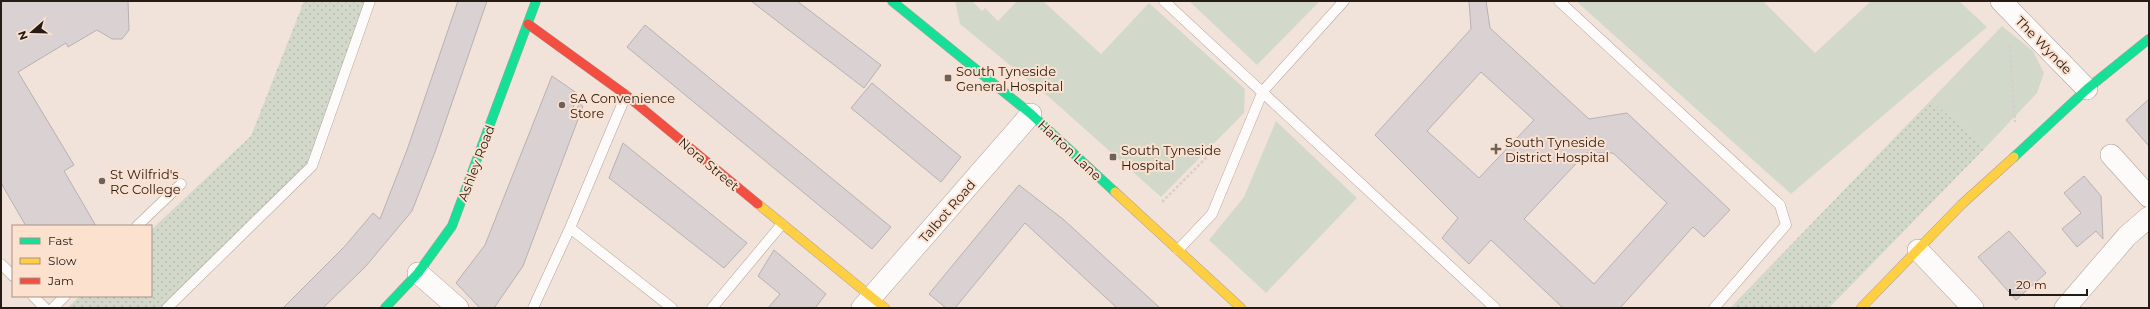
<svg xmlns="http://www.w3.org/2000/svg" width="2150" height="309" viewBox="0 0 2150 309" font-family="Montserrat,sans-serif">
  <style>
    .grass { fill: #d3d9ca }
    .garden { fill: url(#garden-dots) }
    .building { fill: #dad1d3; stroke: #b8b0b1; fill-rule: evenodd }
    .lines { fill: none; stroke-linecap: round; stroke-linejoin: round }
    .lane-casing { stroke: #aea29b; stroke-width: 11 }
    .street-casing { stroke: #aea29b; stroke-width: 22 }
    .fast-casing { stroke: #aea29b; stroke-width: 10 }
    .slow-casing { stroke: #aea29b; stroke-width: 10 }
    .jam-casing { stroke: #aea29b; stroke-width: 10 }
    .path { stroke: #d5d0cd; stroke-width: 2.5; stroke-dasharray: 3 2; stroke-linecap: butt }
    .lane { stroke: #fdfbf9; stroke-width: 10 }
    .street { stroke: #fdfbf9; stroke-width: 21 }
    .fast { stroke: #16e098; stroke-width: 9 }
    .slow { stroke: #ffcf43; stroke-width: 9 }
    .jam { stroke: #f24e42; stroke-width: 9 }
    .poi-dot { fill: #6d625a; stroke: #fde1cf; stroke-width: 1.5 }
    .labels { text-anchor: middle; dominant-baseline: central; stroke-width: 4; stroke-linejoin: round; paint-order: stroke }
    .street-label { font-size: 13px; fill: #261c15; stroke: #fde1cf }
    .poi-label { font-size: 13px; fill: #261c15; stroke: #fde1cf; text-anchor: start }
  </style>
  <defs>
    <pattern id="garden-dots" width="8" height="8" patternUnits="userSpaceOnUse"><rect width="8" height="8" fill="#d3d9ca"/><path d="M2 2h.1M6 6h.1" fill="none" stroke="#b5baad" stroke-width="1.8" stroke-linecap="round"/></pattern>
  </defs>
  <rect width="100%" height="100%" fill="#f2e3da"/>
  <path class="grass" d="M955 1H972L982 11 985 8 998 21 1017 1H1043L1101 54 1149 3 1245 89 1244 113 1161 197 1050 98 960 24Z
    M1189 1H1320L1257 65Z
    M1576 1H1763L1815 53 1871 1H1959L1987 27 1791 194Z
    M2002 26 2033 51 2044 73 2037 93 1985 148 1931 100Z
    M1276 121 1357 198 1266 293 1209 240 1244 197Z"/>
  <path class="garden" d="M304 1H370L312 166 167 308H67L80 296H151V230L251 136Z
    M1931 100 1985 148 1829 308H1730Z"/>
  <path class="building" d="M1 1H128L129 30 122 39H112L97 30 68 47 66 43 18 72 74 165 64 171 96 226H26L1 183Z
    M458 1H487L435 152 412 211 366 266 323 308H283L345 246 373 213 380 219 407 150Z
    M751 1H797L881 65 864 88Z
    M1469 1H1486L1490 28 1589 119 1627 113 1730 210 1704 237 1693 227 1620 308H1563L1491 240 1469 264 1442 238 1458 218 1375 135 1471 29ZM1481 72 1534 120 1479 178 1427 131ZM1586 153H1613L1667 203 1594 284 1524 219Z
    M645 25 891 227 872 249 627 47Z
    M552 76 578 94 570 116 580 104 583 106 523 266 494 308H480L456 283 485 245Z
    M872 83 961 157 941 182 851 108Z
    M2149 99V146L2126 120Z
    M623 143 747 243 724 268 609 178Z
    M2084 176 2101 196 2103 239 2096 231 2077 247 2062 229 2081 213 2064 193Z
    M1019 185 1064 220 1160 308H1117L1025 223 955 308H946L929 294Z
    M2009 231 2046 273 2016 300 1978 257Z
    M774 250 826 294 815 308H768L780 294 758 276Z"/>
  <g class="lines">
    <defs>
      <path id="lane" d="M1164 1 1495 308
        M1559 1 1780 205 1786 225 1714 308
        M137 226 181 184
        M570 228 672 308
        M1178 250 1212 214 1263 91 1344 1
        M1 264 13 276
        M33 296 45 308
        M53 308 65 296
        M167 308 312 166 370 1
        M533 308 570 228 626 95
        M712 308 782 224"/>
      <path id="street" d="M2001 1 2087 89
        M2111 155 2149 197
        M1918 250 1973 308
        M418 273 458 308
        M862 308 1031 114
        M2065 308 2127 236 2149 217"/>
      <path id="fast" d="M892 1 1031 114 1115 192
        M2014 157 2087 89 2149 39
        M385 308 418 273 452 226 536 1"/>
      <path id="slow" d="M1115 192 1241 308
        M758 204 885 308
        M1861 308 1962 204 2014 157"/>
      <path id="jam" d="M528 24 626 95 758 204"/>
    </defs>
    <use href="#lane" class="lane-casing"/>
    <use href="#street" class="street-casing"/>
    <use href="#fast" class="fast-casing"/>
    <use href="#slow" class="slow-casing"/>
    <use href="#jam" class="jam-casing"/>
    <path class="path" d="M2010 45 2015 122
      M1162 202 1219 145"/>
    <use href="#lane" class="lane"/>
    <use href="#street" class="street"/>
    <use href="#fast" class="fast"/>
    <use href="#slow" class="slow"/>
    <use href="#jam" class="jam"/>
  </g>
  <g class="poi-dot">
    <rect x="944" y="74" width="8" height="8" rx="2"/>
    <circle cx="562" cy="105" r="4"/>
    <path d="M1494 143h4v4h4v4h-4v4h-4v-4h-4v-4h4z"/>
    <rect x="1109" y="153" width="8" height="8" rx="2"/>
    <circle cx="102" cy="181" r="4"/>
  </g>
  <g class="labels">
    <g class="street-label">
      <text transform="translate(2044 45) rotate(46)">The Wynde</text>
      <text transform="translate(1070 150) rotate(43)">Harton Lane</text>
      <text transform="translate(476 163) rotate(-69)">Ashley Road</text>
      <text transform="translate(709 164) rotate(40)">Nora Street</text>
      <text transform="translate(947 211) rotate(-49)">Talbot Road</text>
    </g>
    <g class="poi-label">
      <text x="956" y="71">South Tyneside<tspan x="956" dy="15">General Hospital</tspan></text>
      <text x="570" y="98">SA Convenience<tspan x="570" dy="15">Store</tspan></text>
      <text x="1505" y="142">South Tyneside<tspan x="1505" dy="15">District Hospital</tspan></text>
      <text x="1121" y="150">South Tyneside<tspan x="1121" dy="15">Hospital</tspan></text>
      <text x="110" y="174">St Wilfrid's<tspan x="110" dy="15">RC College</tspan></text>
    </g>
  </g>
  <rect width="2150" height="309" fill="none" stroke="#261c15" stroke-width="4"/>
  <rect x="12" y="225" width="140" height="72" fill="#fde1cf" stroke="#a79285"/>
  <rect x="20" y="238" width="20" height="6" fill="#16e098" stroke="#a79285"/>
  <text x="48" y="245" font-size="12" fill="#261c15">Fast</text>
  <rect x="20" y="258" width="20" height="6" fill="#ffcf43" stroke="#a79285"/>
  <text x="48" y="265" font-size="12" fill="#261c15">Slow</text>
  <rect x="20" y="278" width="20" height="6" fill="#f24e42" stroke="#a79285"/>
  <text x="48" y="285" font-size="12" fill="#261c15">Jam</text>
  <g transform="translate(32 32) rotate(250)" stroke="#fde1cf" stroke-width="3" paint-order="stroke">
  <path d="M0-3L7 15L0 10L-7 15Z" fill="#261c15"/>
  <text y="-6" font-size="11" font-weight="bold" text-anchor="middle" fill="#261c15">N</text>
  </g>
  <path d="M2010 289v6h77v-6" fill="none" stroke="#261c15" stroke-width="2"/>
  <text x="2016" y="289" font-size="12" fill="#261c15" stroke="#fde1cf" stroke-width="3" paint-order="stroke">20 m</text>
</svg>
